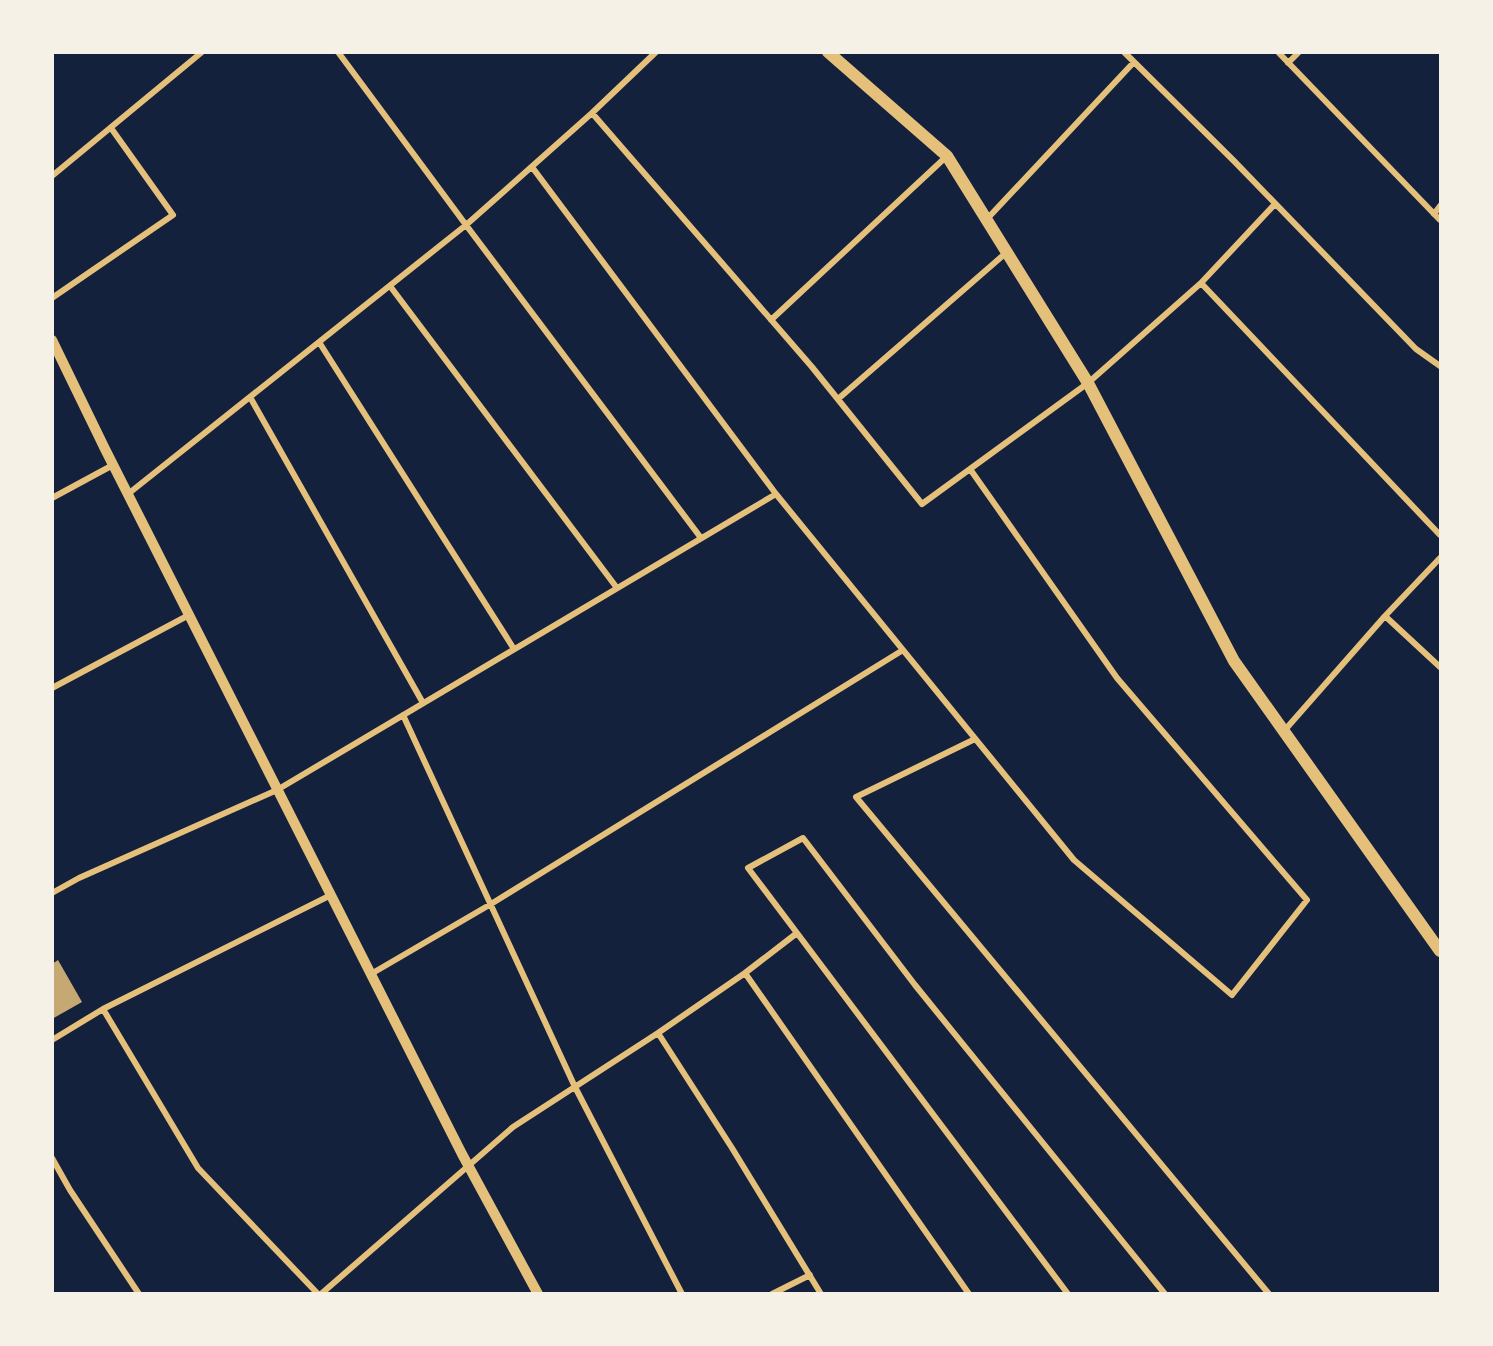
<svg xmlns="http://www.w3.org/2000/svg" width="1493" height="1346" viewBox="0 0 1493 1346" font-family="Raleway,sans-serif">
  <style>
    .building { fill: #c6a872 }
    .lines { fill: none; stroke-linecap: round; stroke-linejoin: round }
    .minor { stroke: #e5c07b; stroke-width: 6 }
    .tertiary { stroke: #e5c07b; stroke-width: 10 }
    .secondary { stroke: #e5c07b; stroke-width: 12 }
  </style>
  <rect width="100%" height="100%" fill="#14213d"/>
  <path class="building" d="M58 960 82 1002 52 1019V964Z"/>
  <g class="lines">
    <path class="minor" d="M338 52 466 225 701 538
      M1124 52 1234 161 1416 349 1440 366
      M1278 52 1440 220
      M1288 63 1299 52
      M592 113 656 52
      M52 176 202 52
      M1434 214 1440 206
      M987 219 1134 62
      M1201 283 1275 204
      M390 286 617 588
      M52 298 173 215 111 128
      M771 320 947 156
      M319 342 514 649
      M250 397 423 703
      M838 399 1007 252
      M128 494 466 225 592 113 812 367 922 504 1088 383 1201 283 1440 535
      M776 494 1074 860 1232 995 1307 900 1117 678 970 469
      M52 498 113 465
      M1385 616 1440 558
      M52 688 189 615
      M403 715 575 1087 682 1294
      M1284 731 1385 616 1440 667
      M975 739 856 797 1269 1294
      M52 893 79 878 277 790 776 494 532 167
      M797 933 748 868 803 838 915 985 1165 1294
      M745 973 797 933 1068 1294
      M371 974 491 904 903 650
      M658 1033 745 973 969 1294
      M52 1040 103 1009
      M52 1158 70 1190 139 1294
      M318 1294 198 1168 103 1009 331 895
      M321 1294 513 1127 658 1033 732 1148 821 1294
      M772 1294 810 1275"/>
    <path class="tertiary" d="M52 340 105 449 462 1154 538 1294"/>
    <path class="secondary" d="M828 52 947 156 1088 383 1234 661 1440 951"/>
  </g>
  <rect width="1493" height="1346" fill="none" stroke="#f6f1e7" stroke-width="108"/>
</svg>
